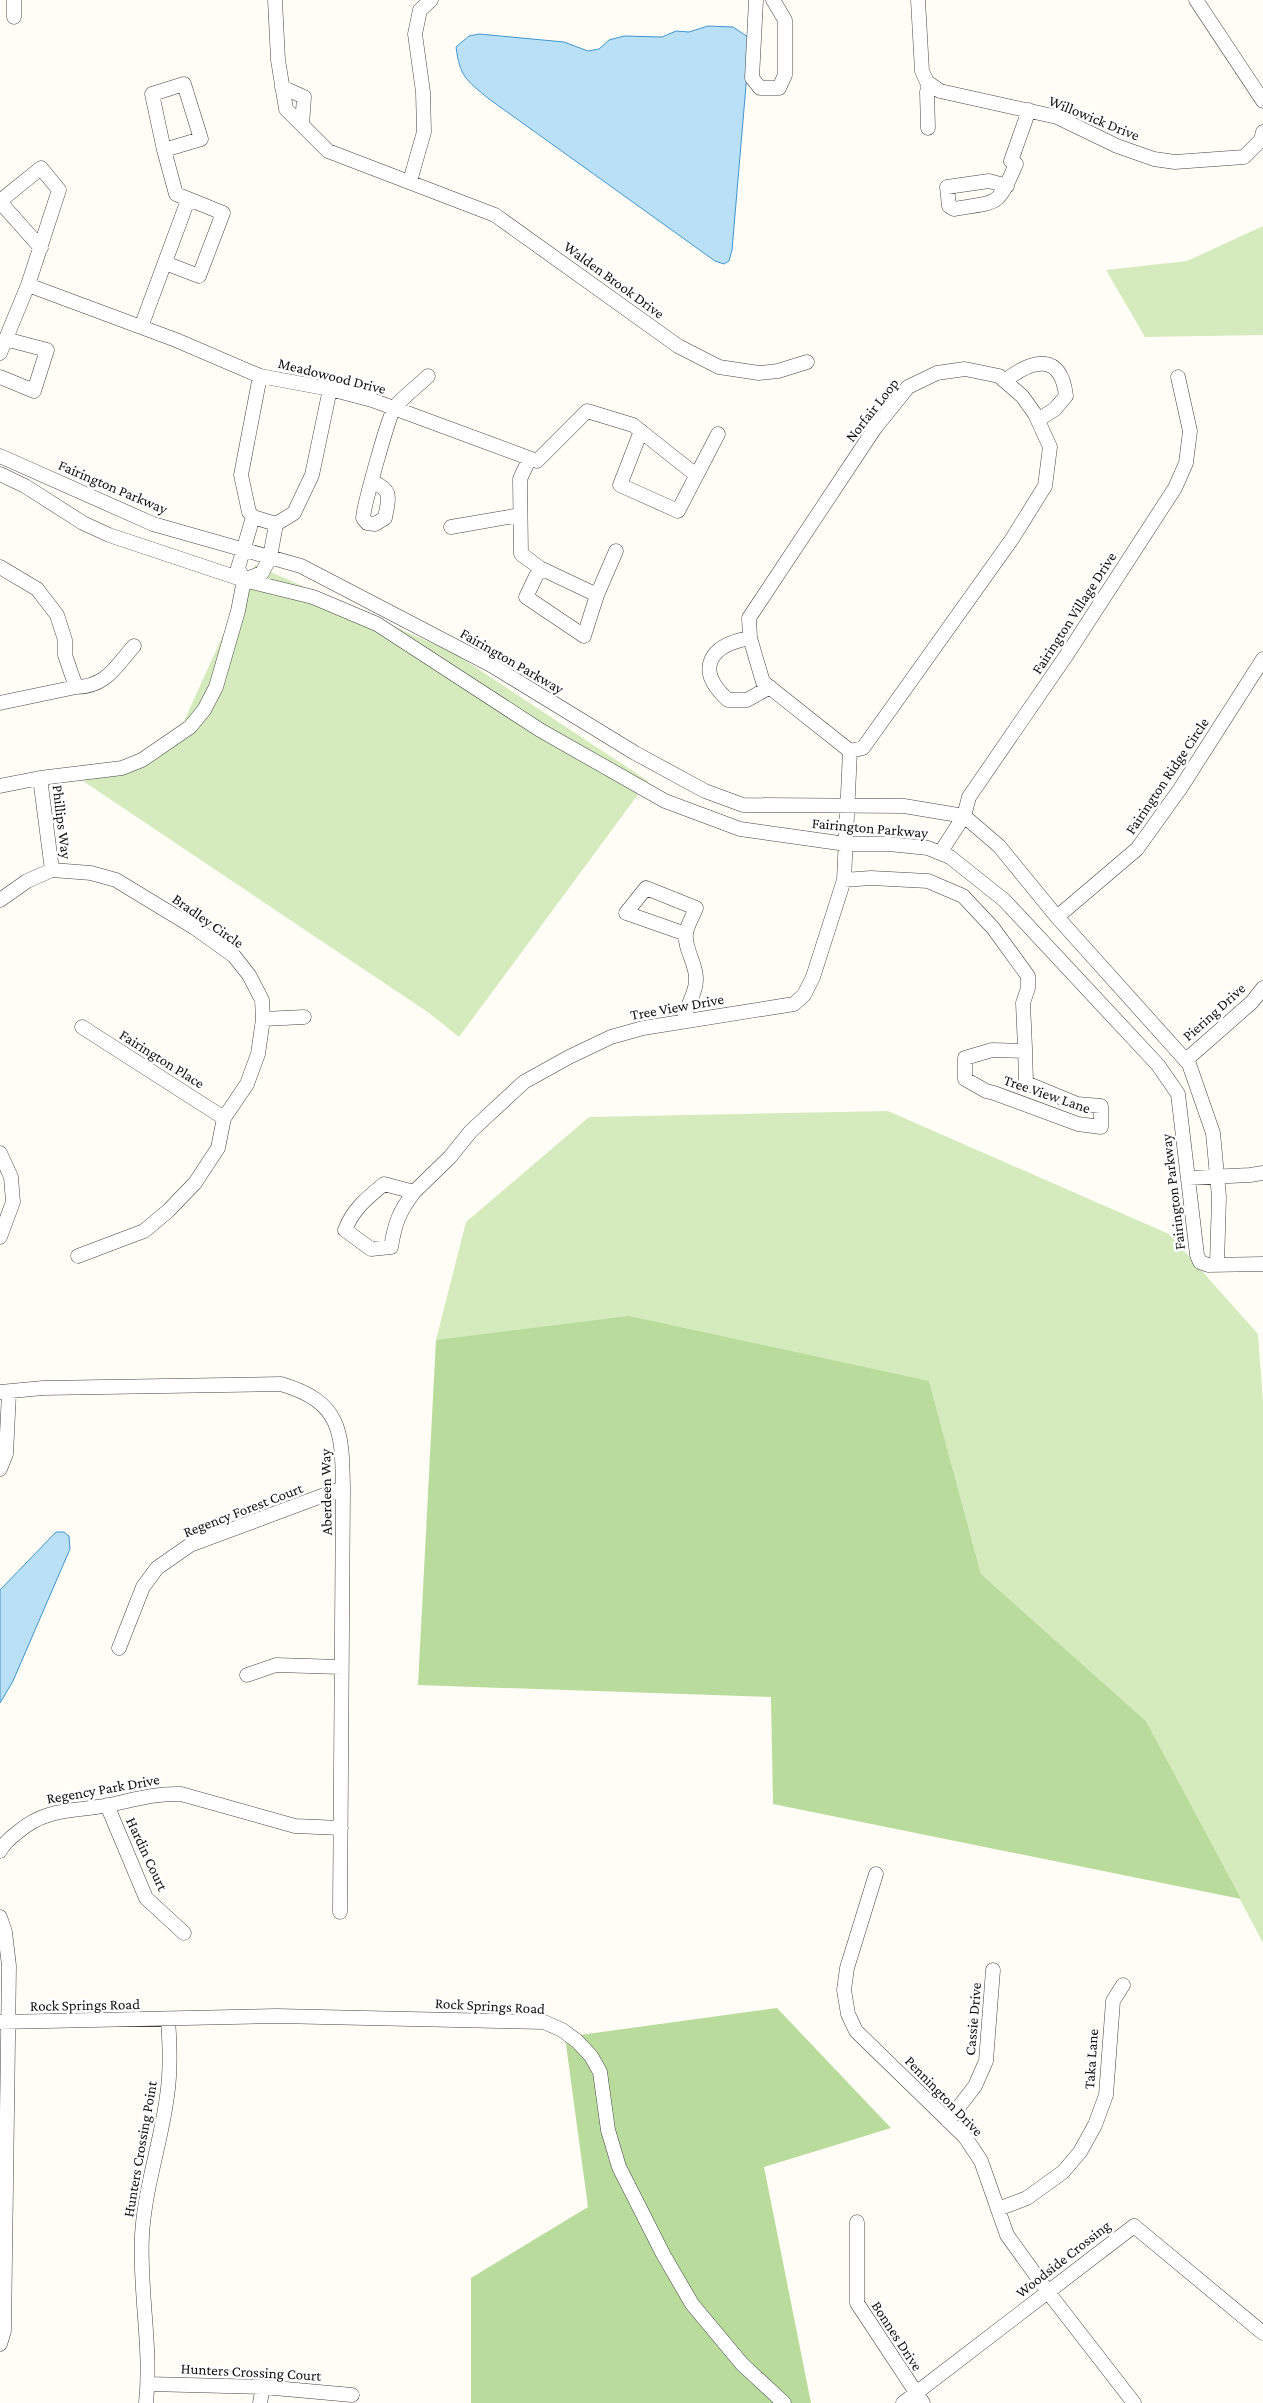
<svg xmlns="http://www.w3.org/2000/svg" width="1263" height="2403" viewBox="0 0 1263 2403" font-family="'Crimson Pro',serif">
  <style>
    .green { fill: #d5ebbd }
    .forest { fill: #b9dc9c }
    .water { fill: #b9e0f7; stroke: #3f96cf }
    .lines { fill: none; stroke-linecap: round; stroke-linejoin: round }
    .minor-casing { stroke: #444; stroke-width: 15 }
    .minor { stroke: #fff; stroke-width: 14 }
    .labels { text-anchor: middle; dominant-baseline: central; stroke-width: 5; stroke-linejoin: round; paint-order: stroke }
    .street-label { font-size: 15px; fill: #111; stroke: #fff }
  </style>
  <rect width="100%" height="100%" fill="#fffdf5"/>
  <path class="green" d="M1263 226V335L1145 337 1106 270 1187 261Z
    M255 565 454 653 648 781 459 1037 429 1013 83 781 179 732Z
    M888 1111 1169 1234 1258 1334 1263 1403V1943L1146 1721 981 1574 929 1381 436 1340 466 1222 589 1117Z"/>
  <path class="forest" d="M629 1316 929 1381 981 1574 1146 1721 1241 1899 773 1804 771 1697 418 1685 436 1340Z
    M777 2008 891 2128 764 2167 811 2403H471V2278L588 2207 565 2037Z"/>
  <path class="water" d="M708 26 733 27 748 37 749 50 732 250 729 261 724 264 715 261 489 99C466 80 460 77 456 47L469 36 479 34 564 42 588 51 599 49 609 40 624 36 662 37 676 31 689 32Z
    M56 1532H64L69 1536 70 1549 13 1681 0 1703V1590Z"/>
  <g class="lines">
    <defs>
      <path id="minor" d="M275 0 278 60 286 109 328 151 495 215 678 346 719 367 759 373 778 371 807 362
        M756 0 752 78 760 88H779L785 75V20L773 0
        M918 0 922 71 927 82 940 91 1057 117 1117 146 1154 159 1175 162 1244 157 1261 140 1263 132
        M1196 0 1263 101
        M14 17V0
        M184 84 201 139 164 150 152 94Z
        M282 87 304 97 302 125
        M928 128 927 92 929 84
        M164 150 176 194 223 213 199 276 165 263
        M410 181 424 132 423 92 415 34 420 10 431 0
        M1007 186 989 181 947 187 949 206 954 209C999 201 997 208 1016 164L1011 161 1029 110
        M0 201 41 168 59 190 28 285 0 353
        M0 202 41 248
        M28 285 176 340 260 376 330 389 372 400 537 461 587 411 633 425 696 475
        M141 327 188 200
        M260 376 241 475 249 512 253 517 276 524 294 513 312 475 330 389
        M0 377 34 391 47 350 5 339
        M1005 381C1032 359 1061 352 1066 396L1055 409 1038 420
        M641 431 620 485 678 511 718 434
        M0 456 153 524 301 566 491 665 635 753 705 791 743 805 904 806 964 816 999 846 1057 917 1189 1064 1213 1133 1219 1197 1217 1264
        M526 457 527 464 520 479 521 554 540 568 597 595
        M0 474 25 486 83 523 109 535 244 580 313 597 377 624 540 730 665 801 740 829 846 844H889L928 848 950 857 1004 900 1158 1065 1178 1094 1197 1255 1200 1262 1208 1265 1263 1264
        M373 482C394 491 388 499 385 518L375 524 367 523 363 518C364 505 389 414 395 407 404 396 418 386 428 376
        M451 527 520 515
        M0 567 37 589 57 615 65 640V655L76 687
        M540 568 526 597 584 636 597 595 616 551
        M244 580 262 573 270 557 276 524
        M750 638C710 645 694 669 728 700H747L770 687
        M0 703 76 687C106 687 116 666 134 646
        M40 778 52 870
        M0 786 40 778 122 768 142 760 190 727 204 710 216 687 238 611 244 580 238 568 253 517
        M940 853 964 816 969 797 1068 653 1175 488 1186 463 1190 431 1178 377
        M844 880 871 878 928 881 963 896 993 928 1028 976V988L1023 1003 1025 1048
        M0 900 27 881 52 870 91 873 116 880 195 928 234 956 249 975 262 1000 263 1019 258 1054 247 1084 224 1118 218 1148 195 1183 168 1211 144 1231 78 1256
        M1057 917 1137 849 1180 789 1263 659
        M263 1019 304 1017
        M684 1021C685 1007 696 995 696 980 697 964 684 949 686 934 687 925 693 916 696 908L646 888 626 913 686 934
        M82 1027 224 1118
        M1025 1048 1026 1083 1077 1104 1101 1106V1127L1078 1124 994 1093 986 1091 965 1079V1058L992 1050 1023 1051Z
        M1186 1060 1252 1002 1263 988
        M0 1153 11 1177 13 1202 0 1237
        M1188 1178 1250 1175 1263 1173
        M414 1192C399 1212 395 1223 391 1247L371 1249 345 1230C353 1209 367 1198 384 1184L414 1192 450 1157 471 1131 524 1082 569 1057 611 1037 643 1028 794 1004 804 995 813 977 844 880 850 751 763 682 750 638 749 618 875 428 908 387 937 373 965 369 999 376 1022 396 1035 414 1050 447 1045 486 1012 539 863 748 850 751
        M0 1392 43 1388 281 1384C342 1402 342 1432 343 1488L340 1912
        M0 1469 6 1454 9 1393
        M119 1648 143 1587 157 1568 190 1545 343 1488
        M247 1675 276 1665 341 1667
        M107 1805 146 1898 184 1933
        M0 1851C4 1843 10 1838 18 1832 47 1807 74 1812 109 1805 133 1800 156 1793 181 1794L295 1826 341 1828
        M876 1874 847 1968 844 1990 848 2014 856 2031 965 2137 981 2161 1007 2235 1048 2292 1134 2403
        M0 1917 5 1932 9 1966 4 2331 0 2344
        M0 2022 277 2016 544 2022 562 2030 577 2041 591 2056 600 2072 608 2130 619 2167 663 2254 692 2304 742 2364 784 2403
        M948 2121 975 2086 986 2061 993 1970
        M998 2209 1027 2198 1063 2172 1080 2152 1095 2125 1106 2095 1113 2001 1123 1985
        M857 2222V2303L923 2403
        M148 2384 263 2387 352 2395
        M146 2403C152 2347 139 2291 142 2235 145 2186 161 2143 167 2096 171 2070 170 2045 168 2020
        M260 2403 263 2387
        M903 2403 1134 2226 1263 2333"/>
    </defs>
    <use href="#minor" class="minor-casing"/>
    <use href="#minor" class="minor"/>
  </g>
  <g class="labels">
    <g class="street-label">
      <text transform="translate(1094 118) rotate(22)">Willowick Drive</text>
      <text transform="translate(614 280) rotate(36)">Walden Brook Drive</text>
      <text transform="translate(332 376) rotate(14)">Meadowood Drive</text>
      <text transform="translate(872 410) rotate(-52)">Norfair Loop</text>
      <text transform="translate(113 487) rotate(23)">Fairington Parkway</text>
      <text transform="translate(1074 613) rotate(-57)">Fairington Village Drive</text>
      <text transform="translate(512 661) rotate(30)">Fairington Parkway</text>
      <text transform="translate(1167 776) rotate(-56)">Fairington Ridge Circle</text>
      <text transform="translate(62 822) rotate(83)">Phillips Way</text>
      <text transform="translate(870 828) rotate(5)">Fairington Parkway</text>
      <text transform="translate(208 921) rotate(35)">Bradley Circle</text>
      <text transform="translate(677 1007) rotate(-10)">Tree View Drive</text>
      <text transform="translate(1214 1012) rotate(-42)">Piering Drive</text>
      <text transform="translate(162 1059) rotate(32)">Fairington Place</text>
      <text transform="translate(1047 1094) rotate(19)">Tree View Lane</text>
      <text transform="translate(1173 1192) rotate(-97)">Fairington Parkway</text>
      <text transform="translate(326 1492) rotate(-91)">Aberdeen Way</text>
      <text transform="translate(243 1510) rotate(-21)">Regency Forest Court</text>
      <text transform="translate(103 1789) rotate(-10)">Regency Park Drive</text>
      <text transform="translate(147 1854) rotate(65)">Hardin Court</text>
      <text transform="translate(85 2005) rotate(-1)">Rock Springs Road</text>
      <text transform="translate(490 2006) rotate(3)">Rock Springs Road</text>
      <text transform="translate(973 2019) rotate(-85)">Cassie Drive</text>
      <text transform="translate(1091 2059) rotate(-86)">Taka Lane</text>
      <text transform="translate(944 2096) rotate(46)">Pennington Drive</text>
      <text transform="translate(140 2149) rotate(-80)">Hunters Crossing Point</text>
      <text transform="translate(1063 2259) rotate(-38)">Woodside Crossing</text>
      <text transform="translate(897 2336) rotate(57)">Bonnes Drive</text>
      <text transform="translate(251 2372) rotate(3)">Hunters Crossing Court</text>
    </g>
  </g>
</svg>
